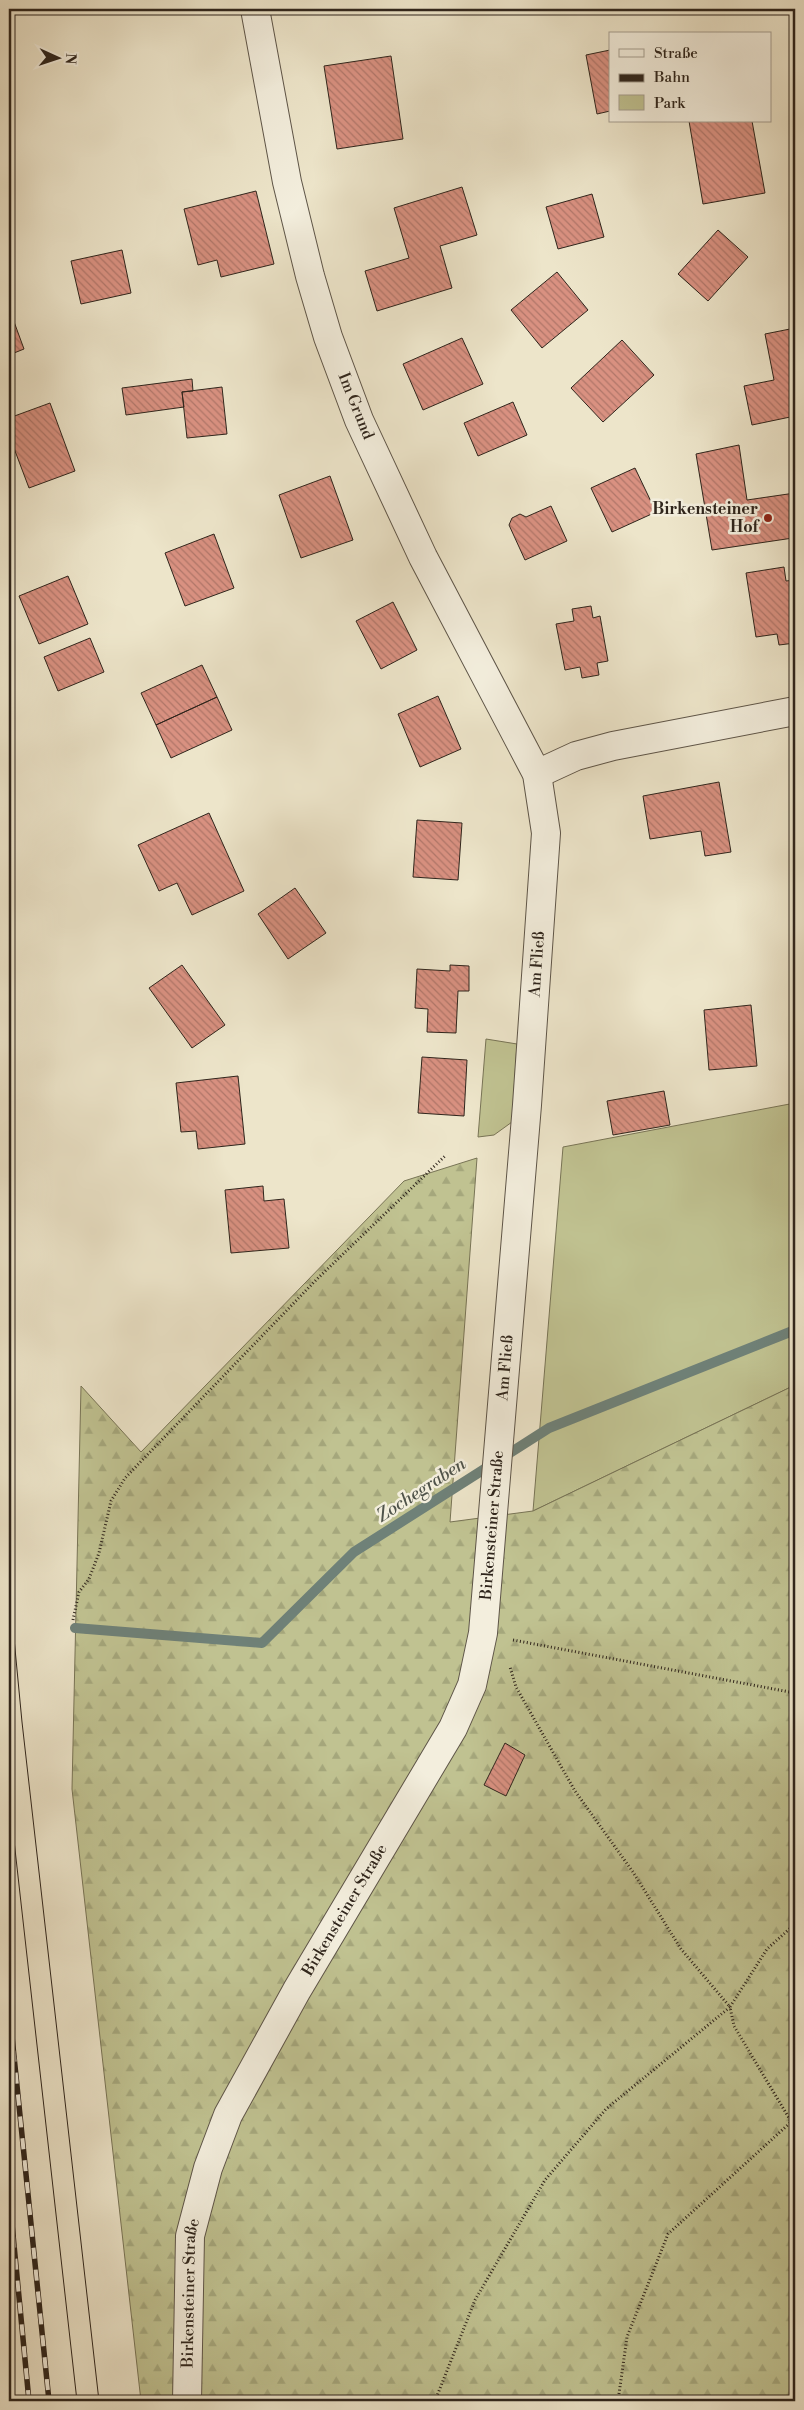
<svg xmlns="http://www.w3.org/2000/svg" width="804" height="2410" viewBox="0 0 804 2410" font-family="'Libre Bodoni',serif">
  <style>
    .green { fill: #c0c291; stroke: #787456 }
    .forest { fill: url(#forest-firs); stroke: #787456 }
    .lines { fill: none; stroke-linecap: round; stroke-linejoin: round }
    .stream { stroke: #6f8178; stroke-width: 10 }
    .building { fill: url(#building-back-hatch); stroke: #2f251c }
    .street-casing { stroke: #5e5548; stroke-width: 30 }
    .path { stroke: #2f251c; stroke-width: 3; stroke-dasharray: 1 2.5; stroke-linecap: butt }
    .street { stroke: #f3eedd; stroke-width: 28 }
    .tram { stroke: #2f251c; stroke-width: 1 }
    .rail-casing { stroke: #2f251c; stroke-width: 5.5 }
    .rail { stroke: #f3eedd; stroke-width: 4; stroke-dasharray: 11; stroke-linecap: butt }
    .poi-dot { fill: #8f2418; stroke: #f3eedd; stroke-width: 2 }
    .labels { text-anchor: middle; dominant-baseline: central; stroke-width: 5; stroke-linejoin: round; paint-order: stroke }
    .street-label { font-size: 16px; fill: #2f251c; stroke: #f3eedd }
    .poi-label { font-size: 16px; font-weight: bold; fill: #2f251c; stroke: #f3eedd; text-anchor: end }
    .water-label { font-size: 18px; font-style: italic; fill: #4f534a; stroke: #f3eedd }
  </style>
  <defs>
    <pattern id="forest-firs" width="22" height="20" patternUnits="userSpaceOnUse" patternTransform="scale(1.25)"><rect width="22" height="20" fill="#c0c291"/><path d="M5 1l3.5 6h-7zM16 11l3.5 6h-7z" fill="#a5a77c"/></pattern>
    <pattern id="building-back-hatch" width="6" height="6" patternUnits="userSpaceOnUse" patternTransform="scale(1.25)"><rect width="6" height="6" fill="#d99181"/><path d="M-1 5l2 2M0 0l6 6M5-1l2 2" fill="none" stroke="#b07669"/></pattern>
  </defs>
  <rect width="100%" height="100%" fill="#ede5ca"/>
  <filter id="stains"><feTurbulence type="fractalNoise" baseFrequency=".004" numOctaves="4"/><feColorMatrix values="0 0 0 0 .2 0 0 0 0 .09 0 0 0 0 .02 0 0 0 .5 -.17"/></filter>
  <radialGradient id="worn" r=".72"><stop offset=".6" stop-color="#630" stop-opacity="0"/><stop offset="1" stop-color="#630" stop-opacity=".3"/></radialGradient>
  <path class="green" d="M486 1039 517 1044 512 1122 494 1135 478 1137Z
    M795 1103V1385L533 1511 563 1147Z"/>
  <path class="forest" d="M477 1158 450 1522 533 1511 795 1385V2401H141L72 1789 81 1386 141 1452 404 1181Z"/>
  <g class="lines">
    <path class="stream" d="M75 1628 262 1643 354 1552 549 1428 795 1330"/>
  </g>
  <path class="building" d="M494 9H516V11L494 14Z
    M610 50V111L597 114 586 55Z
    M391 56 403 139 337 149 324 66Z
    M689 121H752L765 193 703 204Z
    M462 187 477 235 440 246 452 288 377 311 365 271 409 258 394 208Z
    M256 191 274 264 221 277 217 260 198 265 184 209Z
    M592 194 604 237 558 249 546 207Z
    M718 230 748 257 708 301 678 274Z
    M122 250 131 293 81 304 71 261Z
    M557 272 588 310 542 348 511 310Z
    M9 308 24 349 9 355Z
    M795 328V416L752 425 744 386 774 380 765 334Z
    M462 338 483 384 423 410 403 364Z
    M622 340 654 375 603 422 571 388Z
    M192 379 193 391 182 392 184 407 126 415 122 388Z
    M222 387 227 434 187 438 182 392Z
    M513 402 527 435 478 456 464 423Z
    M50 403 75 471 29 488 9 435V418Z
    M739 445 747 500 795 493V551L793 538 712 550 696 454Z
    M635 468 656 512 612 532 591 488Z
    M330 476 353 540 301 558 279 495Z
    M551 506 567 541 525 560 509 525 512 518 520 514 526 517Z
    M214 534 234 588 185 606 165 553Z
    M784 567 786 581 795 580V643L779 645 777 634 756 637 746 573Z
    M68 576 88 624 39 644 19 596Z
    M393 602 417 650 381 669 356 621Z
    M591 606 593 618 600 616 608 661 597 663 599 675 582 678 580 667 565 670 556 624 574 621 572 609Z
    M90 638 104 672 58 691 44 657Z
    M202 665 217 697 156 725 141 693Z
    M438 696 461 749 420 767 398 714Z
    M217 697 232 730 171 758 156 725Z
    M719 782 731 852 705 856 701 831 650 839 643 796Z
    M209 813 244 891 192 915 177 883 159 891 138 845Z
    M417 820 462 823 458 880 413 877Z
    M295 888 326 933 288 959 258 914Z
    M182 965 225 1025 192 1048 149 988Z
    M450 965 469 966V991H458L456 1033 427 1032 428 1009 415 1008 417 969 450 971Z
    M751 1005 757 1066 709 1070 704 1010Z
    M422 1057 467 1060 464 1116 418 1113Z
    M238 1076 245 1144 198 1149 196 1131 181 1132 176 1083Z
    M664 1091 670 1125 613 1135 607 1101Z
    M263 1186 264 1201 284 1199 289 1248 231 1253 225 1190Z
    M505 1743 525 1755 506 1796 484 1785Z"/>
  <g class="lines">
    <defs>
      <g id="street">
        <path d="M537 774 576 756 613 746 795 711"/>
        <path id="s1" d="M187 2401 190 2236 208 2168 228 2115 297 1990 453 1728 472 1685 483 1633 527 1105 546 833 537 774 423 557 359 420 328 337 310 276 287 182 255 9"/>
      </g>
    </defs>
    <use href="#street" class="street-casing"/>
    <path class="path" d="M73 1620 79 1592 89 1579 99 1553 111 1501 125 1478 316 1280 446 1155
      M513 1640 795 1693
      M795 1924 767 1949 730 2007 734 2026 795 2128
      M435 2401 475 2300 545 2180 606 2109 730 2007 681 1949 633 1872 575 1791 516 1687 510 1667
      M618 2401 627 2337 668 2234 791 2122 795 2121"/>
    <use href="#street" class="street"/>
    <path class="tram" d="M9 1586 22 1722 99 2401
      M9 1796 77 2401"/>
    <defs>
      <path id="rail" d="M9 2007 49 2401
        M9 2193 29 2401"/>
    </defs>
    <use href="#rail" class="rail-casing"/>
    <use href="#rail" class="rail"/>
  </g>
  <circle class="poi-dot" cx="768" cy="518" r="5"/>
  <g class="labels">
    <g class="street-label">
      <text transform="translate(356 406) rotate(68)">Im Grund</text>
      <text stroke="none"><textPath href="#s1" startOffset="1511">Am Fließ</textPath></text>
      <text stroke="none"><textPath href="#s1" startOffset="1106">Am Fließ</textPath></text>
      <text stroke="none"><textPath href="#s1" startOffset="948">Birkensteiner Straße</textPath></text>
      <text stroke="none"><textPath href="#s1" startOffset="528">Birkensteiner Straße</textPath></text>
      <text stroke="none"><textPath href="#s1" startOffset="108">Birkensteiner Straße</textPath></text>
    </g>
    <g class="poi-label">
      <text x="758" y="509">Birkensteiner<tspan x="758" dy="18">Hof</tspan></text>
    </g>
    <g class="water-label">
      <text transform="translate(421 1490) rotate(-33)">Zochegraben</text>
    </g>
  </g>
  <rect width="804" height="2410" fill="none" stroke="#ede5ca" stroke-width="30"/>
  <rect x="10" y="10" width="784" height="2390" fill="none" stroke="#2f251c" stroke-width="2.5"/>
  <rect x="15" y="15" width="774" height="2380" fill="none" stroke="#2f251c"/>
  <rect x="609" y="32" width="162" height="90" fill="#f3eedd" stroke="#a59e90"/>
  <rect x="619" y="49" width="25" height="8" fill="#f3eedd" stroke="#a59e90"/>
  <text x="654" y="58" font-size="15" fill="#2f251c">Straße</text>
  <rect x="619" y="74" width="25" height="8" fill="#2f251c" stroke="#a59e90"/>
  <text x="654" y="82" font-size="15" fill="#2f251c">Bahn</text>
  <rect x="619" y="95" width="25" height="15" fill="#c0c291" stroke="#a59e90"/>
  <text x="654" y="108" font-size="15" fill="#2f251c">Park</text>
  <g transform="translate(58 58) rotate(93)" stroke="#f3eedd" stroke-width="4" paint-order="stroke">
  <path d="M0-4L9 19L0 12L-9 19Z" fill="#2f251c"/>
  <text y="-8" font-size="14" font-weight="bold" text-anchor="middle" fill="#2f251c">N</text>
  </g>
  <rect width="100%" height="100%" filter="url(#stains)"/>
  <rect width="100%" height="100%" fill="url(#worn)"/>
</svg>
